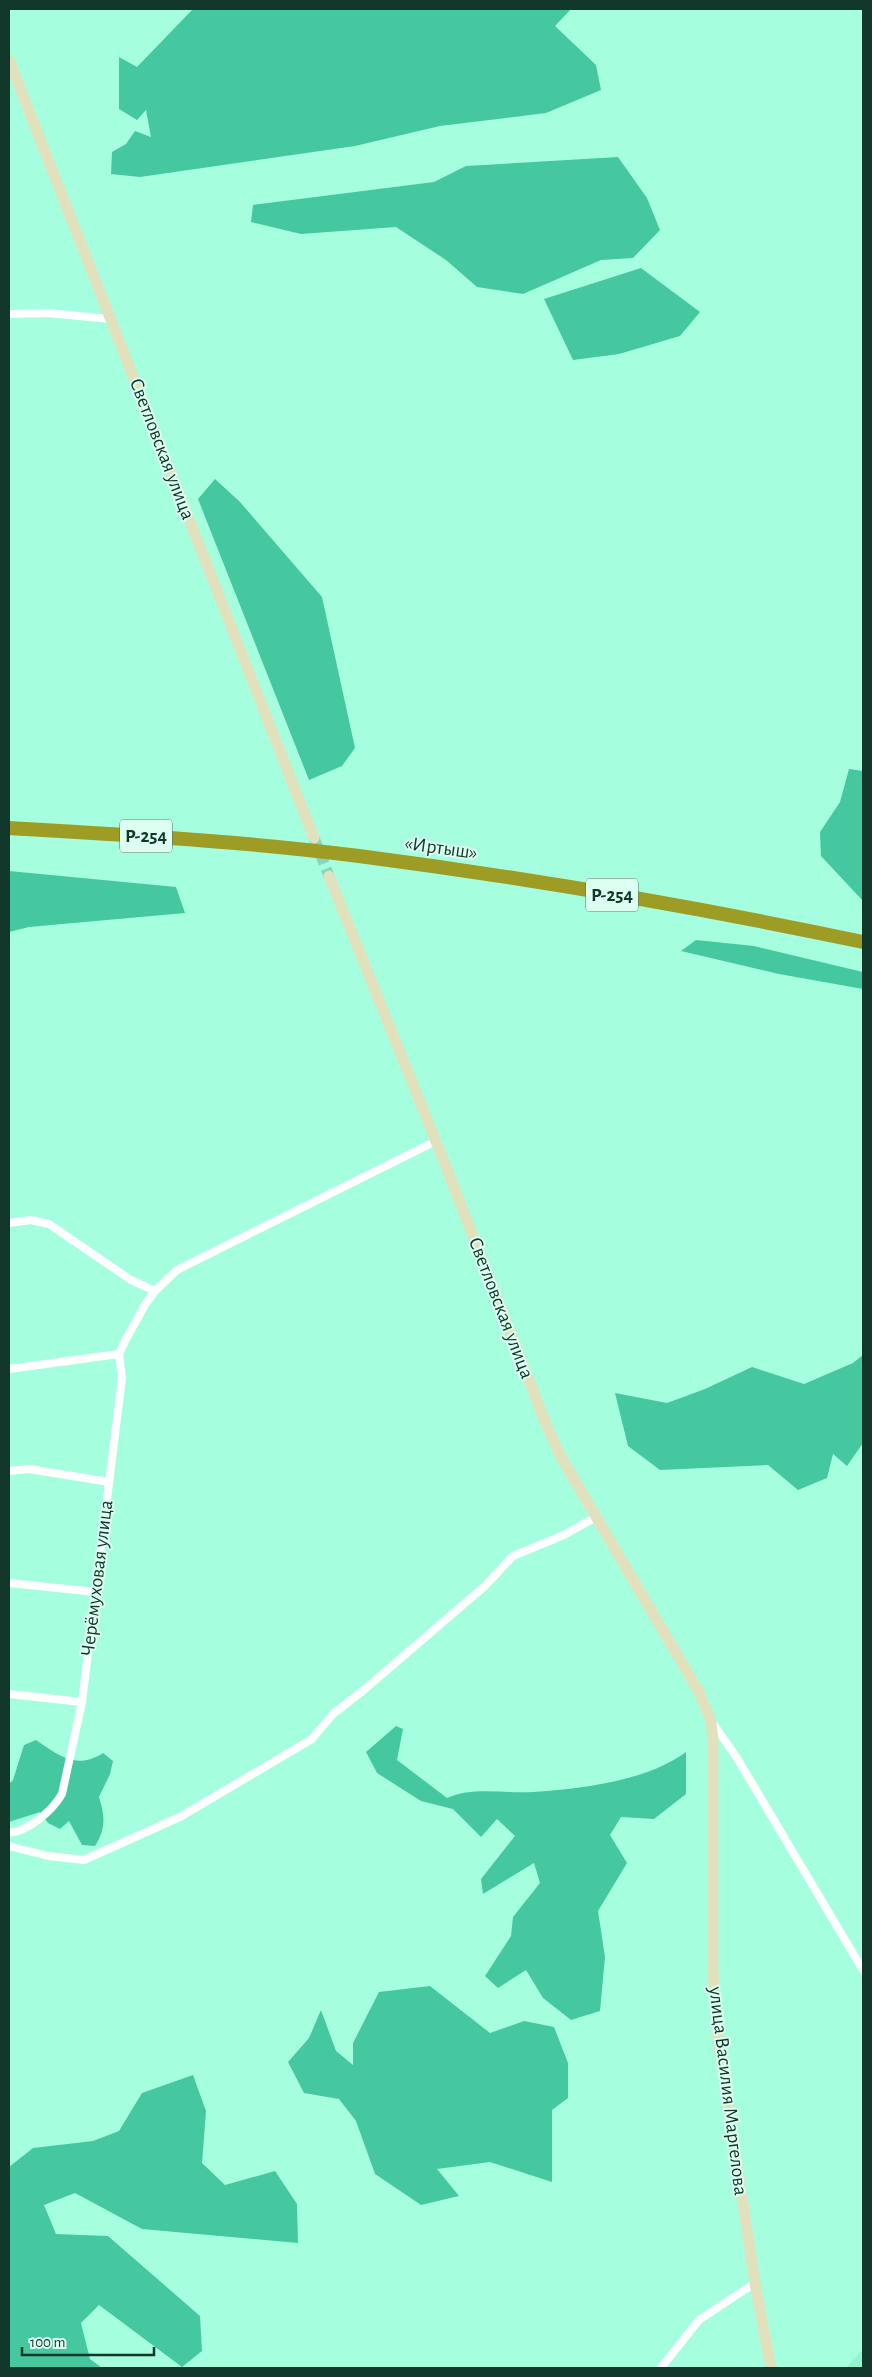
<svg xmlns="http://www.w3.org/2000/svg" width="872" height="2377" viewBox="0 0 872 2377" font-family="'Alegreya Sans',sans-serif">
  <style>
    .built { fill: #90f4d1 }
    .forest { fill: #45c8a0 }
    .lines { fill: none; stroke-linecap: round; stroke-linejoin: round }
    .secondary-tunnel { stroke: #87d6ba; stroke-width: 11; stroke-dasharray: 11 5.5; stroke-linecap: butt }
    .street { stroke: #fff; stroke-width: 8 }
    .secondary { stroke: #e2e1bd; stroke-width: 11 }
    .highway { stroke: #9d9c24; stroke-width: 14 }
    .labels { text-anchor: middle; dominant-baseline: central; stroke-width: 4; stroke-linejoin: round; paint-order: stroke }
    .shield { fill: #ddfff1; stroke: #4e7366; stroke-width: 1 }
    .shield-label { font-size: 19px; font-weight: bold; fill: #11372b }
    .street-label { font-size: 20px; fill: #11372b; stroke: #ddfff1 }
  </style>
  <rect width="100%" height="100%" fill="#a5fede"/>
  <path class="built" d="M863 2349V2368H846Z"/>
  <path class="forest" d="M193 9H571L555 26 596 65 601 90 546 113 440 126 355 146 140 177 111 174 112 152 126 144 135 131 151 137 146 110 137 120 119 109V57L137 67Z
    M618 157 647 198 660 230 633 258 601 260 523 294 477 287 446 260 396 227 301 234 251 222 253 205 434 182 466 166Z
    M641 268 700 312 680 336 619 354 573 360 544 299Z
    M215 479 240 502 322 597 355 748 342 766 309 780 198 499Z
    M849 769 863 771V901L821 856 820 832 840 802Z
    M9 871 176 887 185 913 29 927 9 932Z
    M696 940 754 946 863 972V989L779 974 681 951Z
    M863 1355V1443L847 1466 833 1454 827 1478 798 1490 768 1465 660 1470 628 1446 615 1393 667 1403 705 1389 752 1367 804 1384 853 1363Z
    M396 1726 403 1729 397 1760 447 1798C473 1786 505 1794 533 1792 581 1789 647 1781 686 1752V1794L654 1819 621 1817 610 1835 627 1863 598 1911 605 1957 600 2011 571 2020 543 1998 526 1970 498 1988 485 1976 511 1936 513 1917 540 1883 534 1863 483 1894 481 1879 515 1836 497 1819 481 1837 453 1809 421 1801 377 1773 366 1752Z
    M36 1740C59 1756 77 1770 103 1753L113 1761 110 1774 99 1797C105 1816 106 1829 95 1846L82 1845 69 1821 60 1829 48 1823 40 1812 9 1822V1784L13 1780 24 1745Z
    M430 1986 490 2033 524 2021 554 2027 568 2063V2098L552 2110V2182L490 2162 437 2169 459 2196 421 2205 375 2174 356 2121 339 2099 304 2093 288 2062 309 2038 321 2010 336 2051 353 2065V2043L379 1992Z
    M193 2075 206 2111 202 2163 225 2185 275 2171 297 2204 298 2243 142 2229 75 2193 44 2205 56 2234 108 2236 200 2316 202 2351 182 2367 99 2305 81 2323 90 2359 102 2368H9V2167L33 2148 93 2141 119 2131 142 2093Z"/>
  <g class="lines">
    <path class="secondary-tunnel" d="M314 838 329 876"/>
    <path class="street" d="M9 314 48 313 110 319
      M9 1223 31 1220 49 1224 131 1280 155 1291
      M9 1369 119 1354
      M9 1471 29 1469 109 1482
      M9 1583 96 1592
      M9 1694 82 1702
      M712 1722 737 1758 863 1970
      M9 1833C29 1831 52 1811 62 1794L82 1702 122 1378 119 1354 125 1341 146 1303 155 1291 177 1270 436 1141
      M9 1846 48 1856 84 1860 180 1817 312 1739 333 1714 365 1689 485 1586 513 1556 564 1535 596 1517
      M661 2368 699 2320 755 2283"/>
    <path class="secondary" d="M9 60 314 838
      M329 876 445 1164 546 1424 561 1457 699 1692 711 1721 713 1741V1972L718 2038 755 2283 771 2368"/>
    <path class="highway" d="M9 828C125 835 243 841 359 856 528 878 697 907 863 942"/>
  </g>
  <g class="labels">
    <g class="shield">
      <rect x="120" y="819.5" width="52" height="33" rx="4"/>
      <rect x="586" y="878.5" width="52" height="33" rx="4"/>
    </g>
    <g class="shield-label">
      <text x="146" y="836">Р-254</text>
      <text x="612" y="895">Р-254</text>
    </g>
    <g class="street-label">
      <text transform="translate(162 449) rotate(69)">Светловская улица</text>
      <text transform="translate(441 848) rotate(8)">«Иртыш»</text>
      <text transform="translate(501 1308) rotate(69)">Светловская улица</text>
      <text transform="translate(97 1578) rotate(-83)">Черёмуховая улица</text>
      <text transform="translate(728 2091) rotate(83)">улица Василия Маргелова</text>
    </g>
  </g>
  <rect width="872" height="2377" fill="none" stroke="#11372b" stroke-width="20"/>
  <path d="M22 2347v8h132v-8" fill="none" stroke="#11372b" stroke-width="2.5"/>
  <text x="30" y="2347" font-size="15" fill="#11372b" stroke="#ddfff1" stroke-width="4" paint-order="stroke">100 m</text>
</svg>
